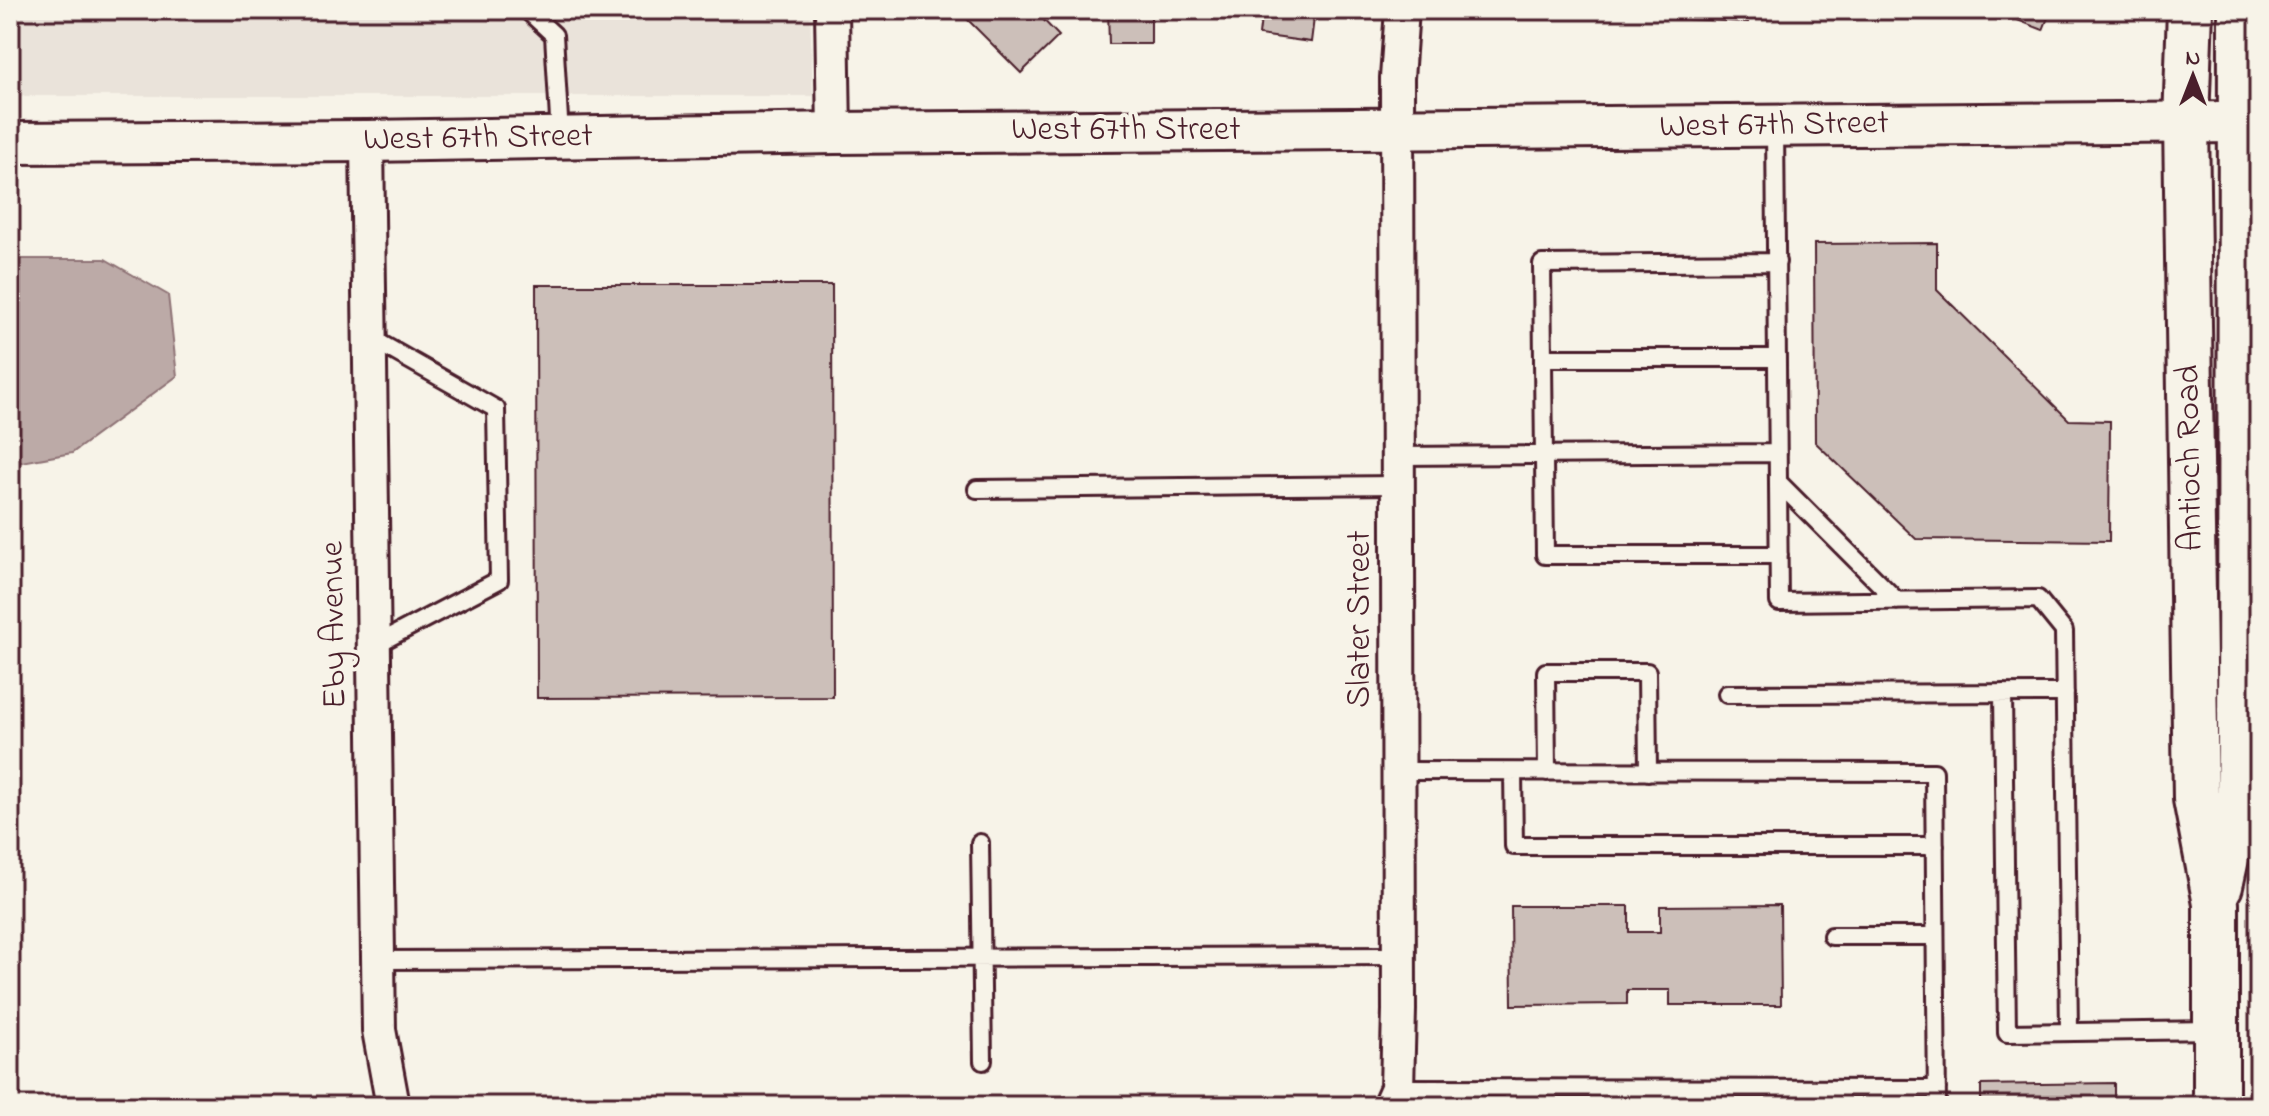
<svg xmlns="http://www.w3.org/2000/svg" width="2269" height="1116" viewBox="0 0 2269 1116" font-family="'Indie Flower',sans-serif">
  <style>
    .built { fill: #eae3da }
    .water { fill: #bcaaa7; stroke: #8e7275; stroke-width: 2 }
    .building { fill: #ccbfb9; stroke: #4a1f2b; stroke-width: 2 }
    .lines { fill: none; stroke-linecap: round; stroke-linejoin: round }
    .service-casing { stroke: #4a1f2b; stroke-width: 22 }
    .minor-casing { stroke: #4a1f2b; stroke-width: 38 }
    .tertiary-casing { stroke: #4a1f2b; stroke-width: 46 }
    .secondary-casing { stroke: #4a1f2b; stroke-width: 50 }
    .service { stroke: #f7f3e8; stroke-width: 16 }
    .minor { stroke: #f7f3e8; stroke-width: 32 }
    .tertiary { stroke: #f7f3e8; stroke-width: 40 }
    .secondary { stroke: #f7f3e8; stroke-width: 44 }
    .labels { text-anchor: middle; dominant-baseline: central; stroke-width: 8; stroke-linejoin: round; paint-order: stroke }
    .street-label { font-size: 34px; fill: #4a1f2b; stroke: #f7f3e8 }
  </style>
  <rect width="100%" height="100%" fill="#f7f3e8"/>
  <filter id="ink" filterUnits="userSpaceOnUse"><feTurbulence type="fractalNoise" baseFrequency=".0125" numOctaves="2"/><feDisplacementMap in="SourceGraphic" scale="16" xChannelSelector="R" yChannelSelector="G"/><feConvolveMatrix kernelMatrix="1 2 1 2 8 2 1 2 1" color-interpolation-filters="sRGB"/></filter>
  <g filter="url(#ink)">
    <path class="built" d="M10 10H810L813 96H10Z"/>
    <path class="water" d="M10 259H105L168 295 177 376 72 453 10 464Z"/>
    <path class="building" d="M958 10H1034L1059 36 1021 73Z
      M1108 10H1151V44H1109Z
      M1262 10H1315L1311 42 1259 35Z
      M1517 10H1580V13H1517Z
      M1688 10H1748V22L1688 19Z
      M2000 10H2051L2043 30 1999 13Z
      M1937 243V290L2069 420 2110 421 2109 541 1916 539 1815 442 1814 244Z
      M536 285H832L833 697 537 698Z
      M1780 905 1781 1005H1670V990H1627V1004L1512 1005 1511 906H1629V932H1660V906Z
      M2114 1083V1106H1981V1085Z"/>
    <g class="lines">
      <defs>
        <path id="service" d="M527 10 554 35 560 136
          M1775 126 1779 602 2038 599 2064 631 2069 1031
          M1777 262 1542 264 1545 555H1779
          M369 337 496 409 499 580 373 646
          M1543 358H1777
          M1398 456 1778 453
          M1778 482 1897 601
          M977 489 1398 485
          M2003 693 2007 1033 2214 1030
          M1727 694 2065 693
          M1399 771 1934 772 1937 1106
          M1513 772 1514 846H1935
          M1547 772 1546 672H1647L1648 772
          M980 843 983 1061
          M1832 936H1935
          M378 960 1399 956
          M1397 1088 1937 1089
          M1513 1088V1106"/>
        <path id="minor" d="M832 10 834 133
          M367 141 379 1030 393 1106
          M1389 1106 1397 1088 1399 1010 1397 78 1402 10"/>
        <path id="tertiary" d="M10 143 367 141 834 133 2243 122"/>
        <path id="secondary" d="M2190 10 2186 122 2196 799 2216 904V1106
          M2220 886 2240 795 2241 10"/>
      </defs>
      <use href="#service" class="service-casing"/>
      <use href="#minor" class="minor-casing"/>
      <use href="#tertiary" class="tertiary-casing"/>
      <use href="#secondary" class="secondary-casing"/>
      <use href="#service" class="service"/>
      <use href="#minor" class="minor"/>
      <use href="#tertiary" class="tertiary"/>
      <use href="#secondary" class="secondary"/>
    </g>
  </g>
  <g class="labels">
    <g class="street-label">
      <text transform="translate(1774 126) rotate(-1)">West 67th Street</text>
      <text x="1126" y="131">West 67th Street</text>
      <text transform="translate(478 139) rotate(-1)">West 67th Street</text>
      <text transform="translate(2191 458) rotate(-91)">Antioch Road</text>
      <text transform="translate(1361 619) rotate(-90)">Slater Street</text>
      <text transform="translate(335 625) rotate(-91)">Eby Avenue</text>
    </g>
  </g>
  <rect width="2269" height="1116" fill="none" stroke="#f7f3e8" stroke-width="40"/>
  <rect x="20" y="20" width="2229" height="1076" fill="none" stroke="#4a1f2b" stroke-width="3" filter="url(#ink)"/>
  <g transform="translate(2193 76)" stroke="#f7f3e8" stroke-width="6" paint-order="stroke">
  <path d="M0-6L14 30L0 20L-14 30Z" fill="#4a1f2b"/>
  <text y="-12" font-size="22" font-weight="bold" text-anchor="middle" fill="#4a1f2b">N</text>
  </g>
</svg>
